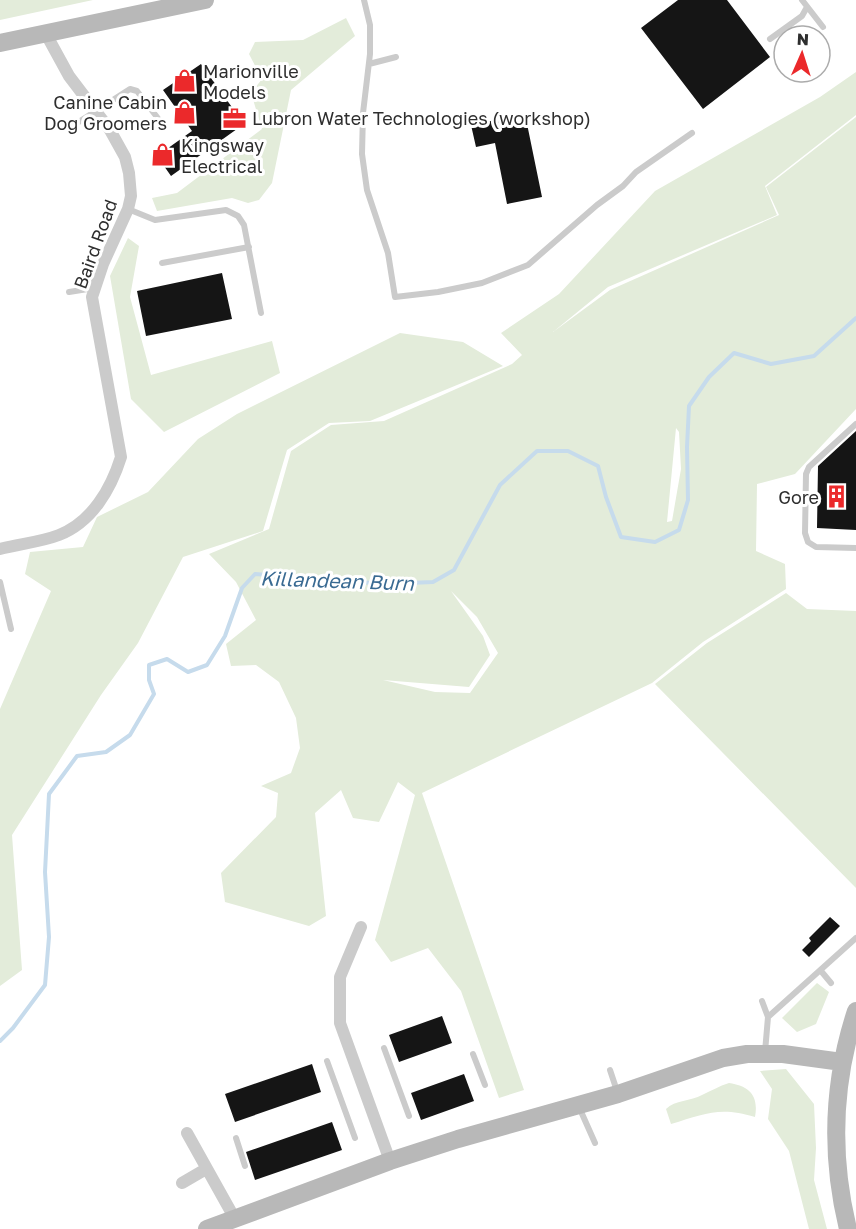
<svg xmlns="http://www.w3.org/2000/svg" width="856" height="1229" viewBox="0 0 856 1229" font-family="'Golos Text',sans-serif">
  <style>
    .green { fill: #e3ecda; fill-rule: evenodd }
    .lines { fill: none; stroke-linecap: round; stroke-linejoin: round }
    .stream { stroke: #c6dbec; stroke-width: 4 }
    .building { fill: #151515 }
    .lane { stroke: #cbcbcb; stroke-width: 6 }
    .street { stroke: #cbcbcb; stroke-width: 12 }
    .secondary { stroke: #b8b8b8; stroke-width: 18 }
    .labels { text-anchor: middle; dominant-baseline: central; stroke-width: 6; stroke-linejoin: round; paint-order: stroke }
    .poi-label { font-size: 18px; fill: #2e2e2e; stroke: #fff; text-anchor: start }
    .street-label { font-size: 18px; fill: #2e2e2e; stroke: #fff }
    .water-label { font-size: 20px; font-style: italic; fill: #396a92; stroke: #fff }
  </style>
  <rect width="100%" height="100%" fill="#fff"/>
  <path class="green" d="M0 0H93L0 20Z
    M346 18 355 36 291 90 272 183 259 200 248 203 232 198 157 211 152 198 177 193 262 129 251 93 262 79 249 54 255 42 303 40Z
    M856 72V115L765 186 777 215 608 287 553 332 610 290 779 215 766 187 856 117V409L795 474 757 484 756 551 785 564 786 589 703 642 652 683 422 793 524 1090 499 1098 461 991 428 948 391 962 375 940 415 795 398 782 379 822 353 818 341 790 315 813 326 916 309 926 225 902 221 873 276 817 278 793 261 786 291 773 300 748 296 718 279 682 256 665 231 666 226 644 256 620 236 582 209 554 269 529 291 451 331 425 384 421 512 364 522 355 501 333 559 294 655 191 820 97ZM676 428 679 432 681 469 672 521 667 522ZM451 591 477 617 498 653 470 693 435 692 383 680 469 687 490 655 483 636Z
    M128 238 139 246 130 297 151 375 272 341 280 373 164 432 131 399 110 276Z
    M400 333 463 342 503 366 370 421 329 423 287 450 263 531 183 557 138 643 101 695 12 835 22 970 0 986V709L51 591 25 574 30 552 83 547 97 517 148 492 198 439 237 414Z
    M786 593 807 609 856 611V888L655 684 707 643Z
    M817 983 829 992 816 1024 797 1032 782 1018Z
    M786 1069 814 1104 816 1148 814 1180 827 1229H809L789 1151 768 1119 772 1089 760 1071Z
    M729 1083C749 1086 759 1095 755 1117 720 1106 704 1114 671 1124L666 1109C675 1100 691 1101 702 1095 711 1091 719 1086 729 1083Z"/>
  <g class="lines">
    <path class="stream" d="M0 1041 13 1028 45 985 49 937 45 872 49 794 77 756 106 752 130 735 154 694 149 680V665L167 659 188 672 207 665 225 636 242 588 255 574 385 584 433 582 454 570 500 485 537 451H568L598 466 606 497 621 537 655 542 679 530 688 500 687 447 689 406 709 377 734 353 771 364 814 356 856 318"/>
  </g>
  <path class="building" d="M678 0H727L770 57 703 109 641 28Z
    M201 64 244 124 171 176 157 156 192 131 163 90Z
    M525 114 542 197 507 204 495 143 476 147 471 125Z
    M222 273 232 319 146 336 137 291Z
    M856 431V530L817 528 818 466Z
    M830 917 840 926 809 957 802 950 811 941 809 938Z
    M442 1016 452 1043 399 1062 389 1035Z
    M312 1064 321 1092 235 1122 225 1094Z
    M464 1074 474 1101 421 1120 411 1093Z
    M332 1122 342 1150 255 1180 246 1152Z"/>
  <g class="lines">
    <path class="lane" d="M364 0 370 25V54L363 113 362 154 367 190 388 253 395 297 438 292 482 283 528 265 597 205 623 186 636 172 692 133
      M802 0 823 27
      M770 39 802 16 807 7
      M369 64 396 57
      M74 125 130 89 137 91 160 121
      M128 209 155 220 226 210 238 216 244 225 261 313
      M162 263 249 247
      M69 292 94 288
      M856 424 809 467 806 474 805 533 808 542 816 547 856 548
      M0 582 11 629
      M821 971 831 983
      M762 1001 768 1017
      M384 1048 409 1116
      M765 1052 768 1017 856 938
      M473 1054 485 1085
      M327 1061 355 1138
      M610 1070 617 1091
      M579 1107 595 1143
      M236 1138 245 1166"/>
    <path class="street" d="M0 549C19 544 41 542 59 535 92 522 111 489 121 457L92 297 103 264 128 209 131 196 129 173 125 157 110 130 69 76 46 34
      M361 927 340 977V1023L390 1161
      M187 1133 235 1219
      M182 1183 206 1169"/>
    <path class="secondary" d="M0 43 205 0
      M207 1229 390 1161 458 1139 618 1094 723 1058 747 1054H783L842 1062
      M848 1229C830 1155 832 1084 856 1011"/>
  </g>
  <defs>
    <symbol id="shop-bare" viewBox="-9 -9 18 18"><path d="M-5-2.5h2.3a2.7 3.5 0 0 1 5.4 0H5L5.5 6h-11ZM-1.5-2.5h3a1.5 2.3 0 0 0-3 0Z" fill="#eb292b" stroke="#fff" stroke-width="2.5" paint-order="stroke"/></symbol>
    <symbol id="office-bare" viewBox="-9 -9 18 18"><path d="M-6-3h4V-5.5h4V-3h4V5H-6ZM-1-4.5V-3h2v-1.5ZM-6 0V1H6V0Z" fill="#eb292b" stroke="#fff" stroke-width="2.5" paint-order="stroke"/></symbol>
    <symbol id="building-bare" viewBox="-9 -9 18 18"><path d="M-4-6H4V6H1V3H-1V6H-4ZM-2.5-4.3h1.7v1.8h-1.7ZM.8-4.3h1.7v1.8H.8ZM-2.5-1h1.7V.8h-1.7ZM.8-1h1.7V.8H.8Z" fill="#eb292b" stroke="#fff" stroke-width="2.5" paint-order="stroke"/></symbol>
  </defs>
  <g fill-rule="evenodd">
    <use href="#shop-bare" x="168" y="64" width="33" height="33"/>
    <use href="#shop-bare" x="168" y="96" width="33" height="33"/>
    <use href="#office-bare" x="218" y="102" width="33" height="33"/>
    <use href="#shop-bare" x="146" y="138" width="33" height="33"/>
    <use href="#building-bare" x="820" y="480" width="33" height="33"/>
  </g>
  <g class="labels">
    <g class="poi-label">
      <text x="203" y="71">Marionville<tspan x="203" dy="21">Models</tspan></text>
      <text x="167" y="102" text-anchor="end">Canine Cabin<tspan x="167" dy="21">Dog Groomers</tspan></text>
      <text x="252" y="118">Lubron Water Technologies (workshop)</text>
      <text x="181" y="145">Kingsway<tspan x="181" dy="21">Electrical</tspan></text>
      <text x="819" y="497" text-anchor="end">Gore</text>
    </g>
    <g class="street-label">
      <text transform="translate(95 244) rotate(-70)">Baird Road</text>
    </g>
    <g class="water-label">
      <text transform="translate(337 580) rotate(2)">Killandean Burn</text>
    </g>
  </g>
  <g transform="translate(802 54) rotate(3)"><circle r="28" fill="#ffffff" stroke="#ababab" stroke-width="1.5"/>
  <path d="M0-4.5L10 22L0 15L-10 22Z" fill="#eb292b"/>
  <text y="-9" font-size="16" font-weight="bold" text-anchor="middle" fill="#2e2e2e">N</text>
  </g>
</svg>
